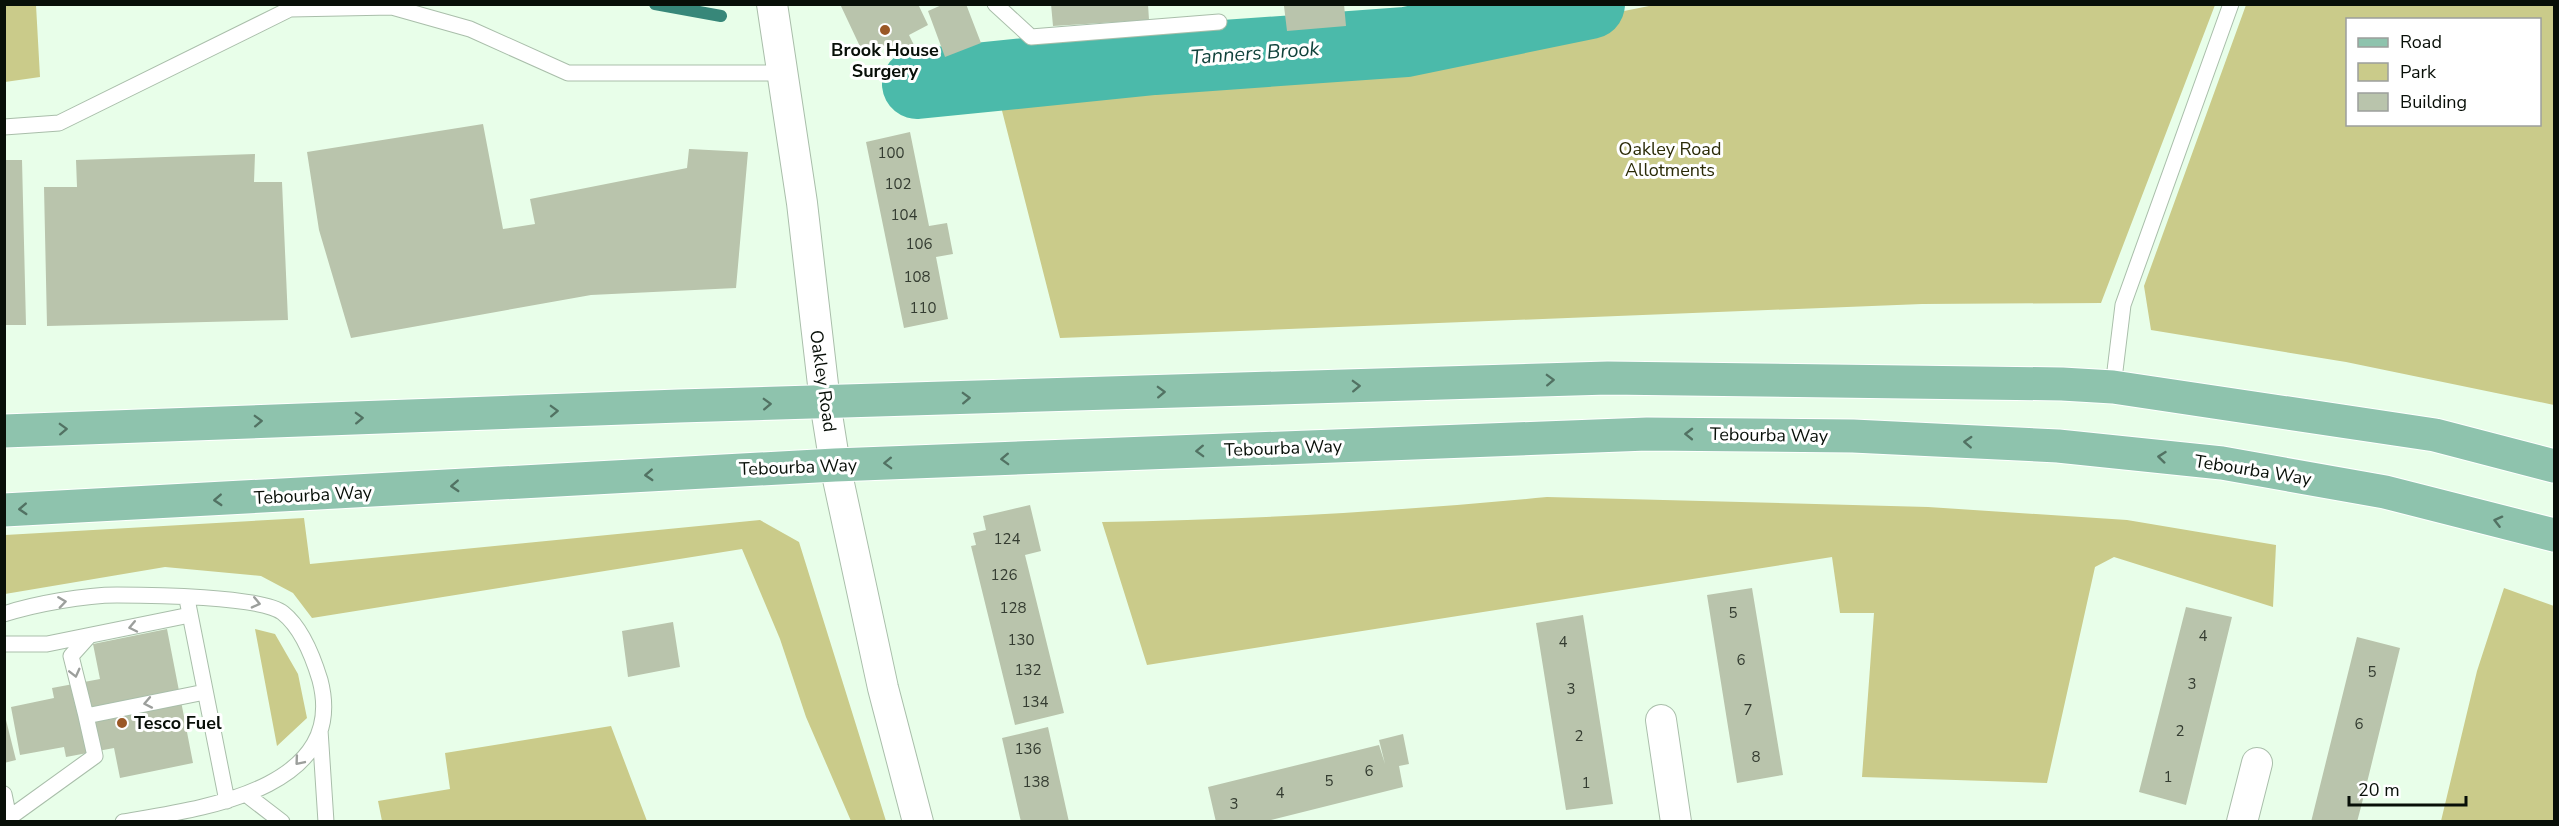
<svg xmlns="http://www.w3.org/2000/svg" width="2559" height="826" viewBox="0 0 2559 826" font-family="'Nunito Sans',sans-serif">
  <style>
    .green { fill: #cacb8a; fill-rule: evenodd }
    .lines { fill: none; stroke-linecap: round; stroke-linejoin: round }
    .stream { stroke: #378779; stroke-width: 12 }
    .river { stroke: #4bbaaa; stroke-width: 70 }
    .building { fill: #b9c4ac }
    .lane-casing { stroke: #a9beaa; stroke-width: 17 }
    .street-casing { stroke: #a9beaa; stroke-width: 32 }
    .primary-casing { stroke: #fff; stroke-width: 35 }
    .lane { stroke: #fff; stroke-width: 15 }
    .street { stroke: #fff; stroke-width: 30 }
    .primary { stroke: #8ec3ad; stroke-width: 33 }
    .oneway { stroke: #527263 }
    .oneway2 { stroke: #9c9f9c }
    .poi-dot { fill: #9a5826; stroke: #fff; stroke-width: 2 }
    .labels { text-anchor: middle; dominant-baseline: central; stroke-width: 6; stroke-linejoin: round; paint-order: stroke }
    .number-label { font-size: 15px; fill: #343c31 }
    .poi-label { font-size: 18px; font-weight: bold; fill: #080f08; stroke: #fff }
    .park-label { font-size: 18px; fill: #2b2b07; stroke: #fff }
    .street-label { font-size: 18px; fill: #080f08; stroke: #fff }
    .water-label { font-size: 20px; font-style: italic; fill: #10423b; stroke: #fff }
  </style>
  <rect width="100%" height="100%" fill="#e8fee9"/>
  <path class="green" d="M4 5H36L40 77 5 82Z
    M1654 5H2215L2101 303 1922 304 1060 338 998 95 1197 72 1410 54Z
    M2246 5H2554V405L2346 362 2151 330 2144 286ZM2348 20H2540V124H2348Z
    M1547 497 1928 507 2127 520 2276 545 2273 607 2114 557 2095 567 2047 783 1862 777 1874 613H1840L1832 557 1147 665 1102 522C1251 520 1399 511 1547 497Z
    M304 518 310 564 760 520 799 542 886 821H851L806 717 780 639 742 549 312 618 293 593 261 576 165 567 5 594V535Z
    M2504 588 2554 606V821H2441L2477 671Z
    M255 629 275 634 298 674 307 718 277 746Z
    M611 726 647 821H382L378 801 450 789 445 753Z"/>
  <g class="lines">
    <path class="stream" d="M655 4 721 16"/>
    <path class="river" d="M917 84 1154 60 1406 42 1590 4"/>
  </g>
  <path class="building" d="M840 4H918L928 25 909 35 914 45 896 53 891 43 864 55Z
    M944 4H966L981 43 945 57 928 11Z
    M1051 4H1148L1149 20 1053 26Z
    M1344 4 1346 26 1287 31 1284 6Z
    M483 124 503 229 535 224 530 199 687 168 689 149 748 152 736 288 591 295 351 338 319 230 307 152Z
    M910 132 929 226 947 223 953 254 936 257 948 319 904 328 866 142Z
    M255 154 254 182H282L288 320 47 326 44 187H77L76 160Z
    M4 160H22L26 325H4Z
    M1030 505 1041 551 1025 555 1064 713 1015 725 971 546 976 545 973 533 986 530 983 516Z
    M1752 588 1783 775 1737 783 1707 595Z
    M2186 607 2232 617 2186 805 2139 792Z
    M1583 615 1613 804 1566 810 1536 623Z
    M673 622 680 667 628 677 622 631Z
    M167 629 193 763 120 778 114 748 66 757 64 747 20 755 11 707 54 698 52 688 100 679 93 644Z
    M2357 637 2400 648 2362 803 2357 822H2311Z
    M4 712 16 760 4 763Z
    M1048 727 1069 822H1021L1002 738Z
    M1403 734 1409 764 1399 766 1403 787 1263 822H1216L1208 787 1379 745 1385 764 1379 740Z"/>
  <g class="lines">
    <defs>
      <path id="lane" d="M995 4 1031 37 1219 22
        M4 127 59 123 290 9 392 7 470 29 568 73H782
        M2113 387 2123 305 2231 4
        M187 599 227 801
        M4 614C34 604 85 595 117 595 148 595 262 596 283 613 302 628 313 657 320 680 349 791 198 809 123 822
        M4 644H47L190 615
        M86 716 71 656 89 636
        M320 730 326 822
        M4 794 9 818
        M247 795 282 822
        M10 822 9 818 95 756 86 716 205 692"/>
      <path id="street" d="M772 4 802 203 825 402 835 465 883 688 918 822
        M1661 720 1676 822
        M2242 822 2257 763"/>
      <path id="primary" d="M4 431 679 406 1608 378 2062 384 2113 387 2435 435 2554 466
        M4 510 835 465 1647 434 1853 436 2058 446 2222 463 2385 492 2554 535"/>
    </defs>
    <use href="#lane" class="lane-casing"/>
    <use href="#street" class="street-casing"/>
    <use href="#primary" class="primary-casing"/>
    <use href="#lane" class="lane"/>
    <use href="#street" class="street"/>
    <use href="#primary" class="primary"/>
  </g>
  <defs><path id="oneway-chevron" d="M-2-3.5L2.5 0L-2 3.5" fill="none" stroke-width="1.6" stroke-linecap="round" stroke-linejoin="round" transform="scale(1.5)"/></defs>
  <g class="oneway">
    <use href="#oneway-chevron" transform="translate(1550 380) rotate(-2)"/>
    <use href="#oneway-chevron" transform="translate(1356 386) rotate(-2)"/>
    <use href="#oneway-chevron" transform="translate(1161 392) rotate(-2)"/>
    <use href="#oneway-chevron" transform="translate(966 398) rotate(-2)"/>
    <use href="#oneway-chevron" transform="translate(767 404) rotate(-2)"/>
    <use href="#oneway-chevron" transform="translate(554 411) rotate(-2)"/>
    <use href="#oneway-chevron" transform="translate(359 418) rotate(-2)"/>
    <use href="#oneway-chevron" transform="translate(258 421) rotate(-2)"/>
    <use href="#oneway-chevron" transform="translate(63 429) rotate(-2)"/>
    <use href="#oneway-chevron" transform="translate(1689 434) rotate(-179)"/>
    <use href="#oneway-chevron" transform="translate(1968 442) rotate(-177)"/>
    <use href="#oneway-chevron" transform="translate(1200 451) rotate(178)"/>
    <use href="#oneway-chevron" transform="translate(2162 457) rotate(-174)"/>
    <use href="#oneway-chevron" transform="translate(1005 459) rotate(178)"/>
    <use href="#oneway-chevron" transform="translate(888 463) rotate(178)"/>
    <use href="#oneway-chevron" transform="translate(649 475) rotate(177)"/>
    <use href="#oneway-chevron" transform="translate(455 486) rotate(177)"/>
    <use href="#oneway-chevron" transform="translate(218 500) rotate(177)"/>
    <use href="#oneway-chevron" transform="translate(23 509) rotate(177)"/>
    <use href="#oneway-chevron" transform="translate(2498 521) rotate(-166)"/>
  </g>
  <g class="oneway2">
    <use href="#oneway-chevron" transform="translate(62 602) rotate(-8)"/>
    <use href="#oneway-chevron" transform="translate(256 603) rotate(13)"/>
    <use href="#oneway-chevron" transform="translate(133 627) rotate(168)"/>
    <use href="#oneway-chevron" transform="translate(75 673) rotate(76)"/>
    <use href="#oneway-chevron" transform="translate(148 703) rotate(169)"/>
    <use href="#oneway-chevron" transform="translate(299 761) rotate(130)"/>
  </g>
  <g class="poi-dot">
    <circle cx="885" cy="30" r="6"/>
    <circle cx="122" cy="723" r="6"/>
  </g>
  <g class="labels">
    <g class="number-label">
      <text x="891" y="153">100</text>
      <text x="898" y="184">102</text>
      <text x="904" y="215">104</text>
      <text x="919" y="244">106</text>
      <text x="917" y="277">108</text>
      <text x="923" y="308">110</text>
      <text x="1007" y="539">124</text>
      <text x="1004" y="575">126</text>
      <text x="1013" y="608">128</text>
      <text x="1733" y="613">5</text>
      <text x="2203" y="636">4</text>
      <text x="1021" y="640">130</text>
      <text x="1563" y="642">4</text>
      <text x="1741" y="660">6</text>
      <text x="1028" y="670">132</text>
      <text x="2372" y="672">5</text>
      <text x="2192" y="684">3</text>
      <text x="1571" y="689">3</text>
      <text x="1035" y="702">134</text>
      <text x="1748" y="710">7</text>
      <text x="2359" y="724">6</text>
      <text x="2180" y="731">2</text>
      <text x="1579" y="736">2</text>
      <text x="1028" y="749">136</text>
      <text x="1756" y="757">8</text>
      <text x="1369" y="771">6</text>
      <text x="2168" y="777">1</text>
      <text x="1329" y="781">5</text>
      <text x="1036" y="782">138</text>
      <text x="1586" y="783">1</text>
      <text x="1280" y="793">4</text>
      <text x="1234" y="804">3</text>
    </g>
    <g class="poi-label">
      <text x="885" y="50">Brook House<tspan x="885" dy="21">Surgery</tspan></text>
      <text x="134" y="723" text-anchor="start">Tesco Fuel</text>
    </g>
    <g class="park-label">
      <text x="1670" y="149">Oakley Road<tspan x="1670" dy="21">Allotments</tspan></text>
    </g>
    <g class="street-label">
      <text transform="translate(823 381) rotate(82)">Oakley Road</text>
      <text transform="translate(1769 435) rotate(1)">Tebourba Way</text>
      <text transform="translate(1283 448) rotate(-2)">Tebourba Way</text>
      <text transform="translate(798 467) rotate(-2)">Tebourba Way</text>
      <text transform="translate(2253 470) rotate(9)">Tebourba Way</text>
      <text transform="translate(313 495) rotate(-3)">Tebourba Way</text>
    </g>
    <g class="water-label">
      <text transform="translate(1255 53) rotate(-4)">Tanners Brook</text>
    </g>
  </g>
  <rect width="2559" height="826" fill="none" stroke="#080f08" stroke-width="12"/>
  <rect x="2346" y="18" width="195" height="108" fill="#ffffff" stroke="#9c9f9c" stroke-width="1.5"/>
  <rect x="2358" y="38" width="30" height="9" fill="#8ec3ad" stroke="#9c9f9c" stroke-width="1.5"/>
  <text x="2400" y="48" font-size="18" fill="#080f08">Road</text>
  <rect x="2358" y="63" width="30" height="18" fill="#cacb8a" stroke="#9c9f9c" stroke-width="1.5"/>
  <text x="2400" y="78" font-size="18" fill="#080f08">Park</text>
  <rect x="2358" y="93" width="30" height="18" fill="#b9c4ac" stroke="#9c9f9c" stroke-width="1.5"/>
  <text x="2400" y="108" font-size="18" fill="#080f08">Building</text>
  <path d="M2349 796v9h117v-9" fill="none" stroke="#080f08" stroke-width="3"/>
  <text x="2358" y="796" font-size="18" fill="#080f08" stroke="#ffffff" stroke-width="4.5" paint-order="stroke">20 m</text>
</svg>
